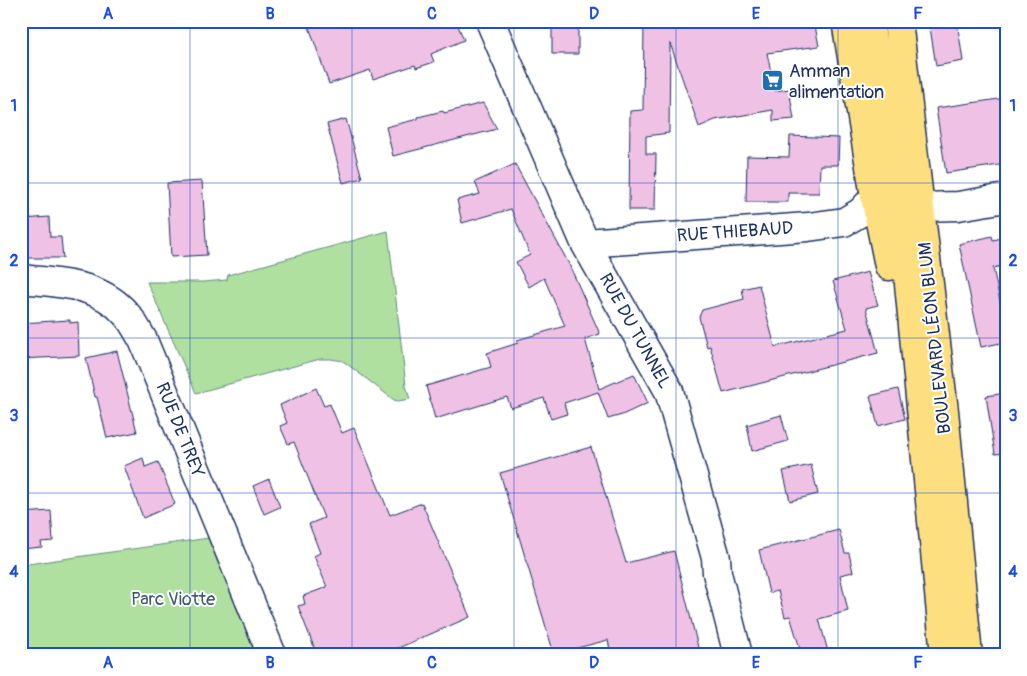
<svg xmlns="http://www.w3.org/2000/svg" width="1027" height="676" viewBox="0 0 1027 676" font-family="Pangolin,sans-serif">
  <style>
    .green { fill: #afe0a0; stroke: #65887f }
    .building { fill: #efc1e5; stroke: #1b2f5e }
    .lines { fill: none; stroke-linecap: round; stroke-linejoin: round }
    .minor-casing { stroke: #1b2f5e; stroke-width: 31 }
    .major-casing { stroke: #1b2f5e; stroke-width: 31 }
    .minor { stroke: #fff; stroke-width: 28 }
    .major { stroke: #fedf80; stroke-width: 28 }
    .grid { fill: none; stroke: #1d4ed8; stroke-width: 1; stroke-opacity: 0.55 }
    .labels { text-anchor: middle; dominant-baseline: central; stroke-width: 4; stroke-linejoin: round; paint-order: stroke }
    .poi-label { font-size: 18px; fill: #1b2f5e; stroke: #fff; text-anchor: start }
    .street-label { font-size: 18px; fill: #1b2f5e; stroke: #fff }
    .park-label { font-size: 18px; fill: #405b6e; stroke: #fff }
    .neatline { fill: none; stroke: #1d4ed8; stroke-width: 2 }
    .grid-label { font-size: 16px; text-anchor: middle; font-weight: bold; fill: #1d4ed8 }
  </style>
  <rect width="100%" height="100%" fill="#fff"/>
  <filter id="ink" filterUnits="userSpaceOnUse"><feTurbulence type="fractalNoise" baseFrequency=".02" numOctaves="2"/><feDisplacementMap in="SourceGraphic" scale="10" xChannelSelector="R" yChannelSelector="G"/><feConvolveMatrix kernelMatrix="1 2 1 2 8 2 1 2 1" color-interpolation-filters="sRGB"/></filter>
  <g filter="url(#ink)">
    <path class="green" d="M388 231 406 386 410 399 398 401 394 400 343 361 331 359H320L196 393 147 282H203L227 280 228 275Z
      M209 538 257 655H21V565Z"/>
    <path class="building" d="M307 21H456L464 40 431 54 434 62 416 68 415 65 373 79 370 70 329 84Z
      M552 21H578V54H552Z
      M644 21H814L819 46 767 53 775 91 789 89 794 119 773 121V110L715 120 699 127 670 43 669 133 646 136V154H656L655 210H629L630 111 643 110Z
      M929 21H957L963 61 936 66Z
      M1006 98V164L946 173 936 108Z
      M483 103 497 129 393 156 386 127 418 119V117L443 111 444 113Z
      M346 119 362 178 343 183 327 124Z
      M790 136 839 138 838 165H820L819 193H788V202H746L747 156 789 157Z
      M515 164 569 264 600 334 585 339 599 389 634 374 648 403 622 415 608 419 598 392 564 403 567 414 551 419 544 398 511 408 507 397 435 419 426 386 491 367 487 353 518 343 517 340 565 326 544 278 529 287 516 262 530 255 511 209 462 223 457 200 480 194 475 182Z
      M202 181 207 255 171 257 167 183Z
      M49 217 50 237H61L63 258H21V238H26L24 219Z
      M992 236 993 240 1006 237V265L993 268 1006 330V342L981 347 959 244Z
      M868 272 878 305 866 308 878 353 723 393 710 346 707 347 699 317 702 310 744 299 742 289 759 285 775 347 847 329 833 281Z
      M70 320V323L78 322 79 356 21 359V323Z
      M117 351 137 432 107 438 97 397H95L86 358Z
      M316 388 324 406 330 404 342 433 354 428 390 515 422 503 470 617 382 655H317L298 606 305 604 303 596 327 587 314 556 320 553 309 524 324 518 294 442 288 444 280 426 287 423 280 405Z
      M898 389 905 419 878 426 870 396Z
      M1006 393V453L995 454 986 396Z
      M781 415 788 441 752 451 747 425Z
      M591 447 626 563 674 551 700 655H611L608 640 554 654 500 473Z
      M143 458 145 467 158 462 175 504 143 518 124 466Z
      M811 465 818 494 790 501 783 471Z
      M269 479 280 507 264 514 253 486Z
      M51 511 53 541 41 542 42 547 21 549V513Z
      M839 530 845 553H849L853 572 840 575 848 611 819 619 829 655H802L790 616 785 617 778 591 769 593 759 550Z"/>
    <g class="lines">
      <defs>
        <path id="minor" d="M490 21 585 243 669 391 716 558 717 573 738 655
          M920 207 958 206 1006 198
          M585 243 808 227 844 222 861 212 875 197
          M21 279C58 283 100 283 126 314 133 321 138 332 143 340L272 655"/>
        <path id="major" d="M846 21 875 197 889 266
          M869 21 908 274 945 655
          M898 21 944 411 968 655"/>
      </defs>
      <use href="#minor" class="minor-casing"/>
      <use href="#major" class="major-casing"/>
      <use href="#minor" class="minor"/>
      <use href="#major" class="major"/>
    </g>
  </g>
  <path class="grid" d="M190 21V655M352 21V655M514 21V655M676 21V655M838 21V655M21 183H1006M21 338H1006M21 493H1006"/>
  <defs>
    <symbol id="supermarket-square" viewBox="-11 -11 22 22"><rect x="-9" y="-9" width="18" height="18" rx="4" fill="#1f6fb2" stroke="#fff"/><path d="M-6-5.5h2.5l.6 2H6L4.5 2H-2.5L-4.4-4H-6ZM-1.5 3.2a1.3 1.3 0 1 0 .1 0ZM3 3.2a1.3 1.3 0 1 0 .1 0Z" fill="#fff"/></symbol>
  </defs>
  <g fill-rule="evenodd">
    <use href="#supermarket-square" x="760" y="68" width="25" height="25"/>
  </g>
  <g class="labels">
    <g class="poi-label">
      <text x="789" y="71">Amman<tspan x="789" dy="21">alimentation</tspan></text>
    </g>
    <g class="street-label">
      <text transform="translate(735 232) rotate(-4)">RUE THIEBAUD</text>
      <text transform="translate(635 331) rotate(61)">RUE DU TUNNEL</text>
      <text transform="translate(935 338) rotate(-96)">BOULEVARD LÉON BLUM</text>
      <text transform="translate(180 430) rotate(68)">RUE DE TREY</text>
    </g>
    <g class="park-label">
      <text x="173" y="599">Parc Viotte</text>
    </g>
  </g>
  <rect width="1027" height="676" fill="none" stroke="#fff" stroke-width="55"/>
  <rect x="28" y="28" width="972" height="620" class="neatline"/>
  <g class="grid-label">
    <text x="108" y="19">A</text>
    <text x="270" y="19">B</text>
    <text x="432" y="19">C</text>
    <text x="594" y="19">D</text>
    <text x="756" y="19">E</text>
    <text x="918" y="19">F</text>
    <text x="14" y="111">1</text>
    <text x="1013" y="111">1</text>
    <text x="14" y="266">2</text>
    <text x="1013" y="266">2</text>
    <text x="14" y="421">3</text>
    <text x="1013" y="421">3</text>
    <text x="14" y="577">4</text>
    <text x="1013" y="577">4</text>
    <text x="108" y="668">A</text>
    <text x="270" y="668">B</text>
    <text x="432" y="668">C</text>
    <text x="594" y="668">D</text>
    <text x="756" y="668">E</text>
    <text x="918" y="668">F</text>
  </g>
</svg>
